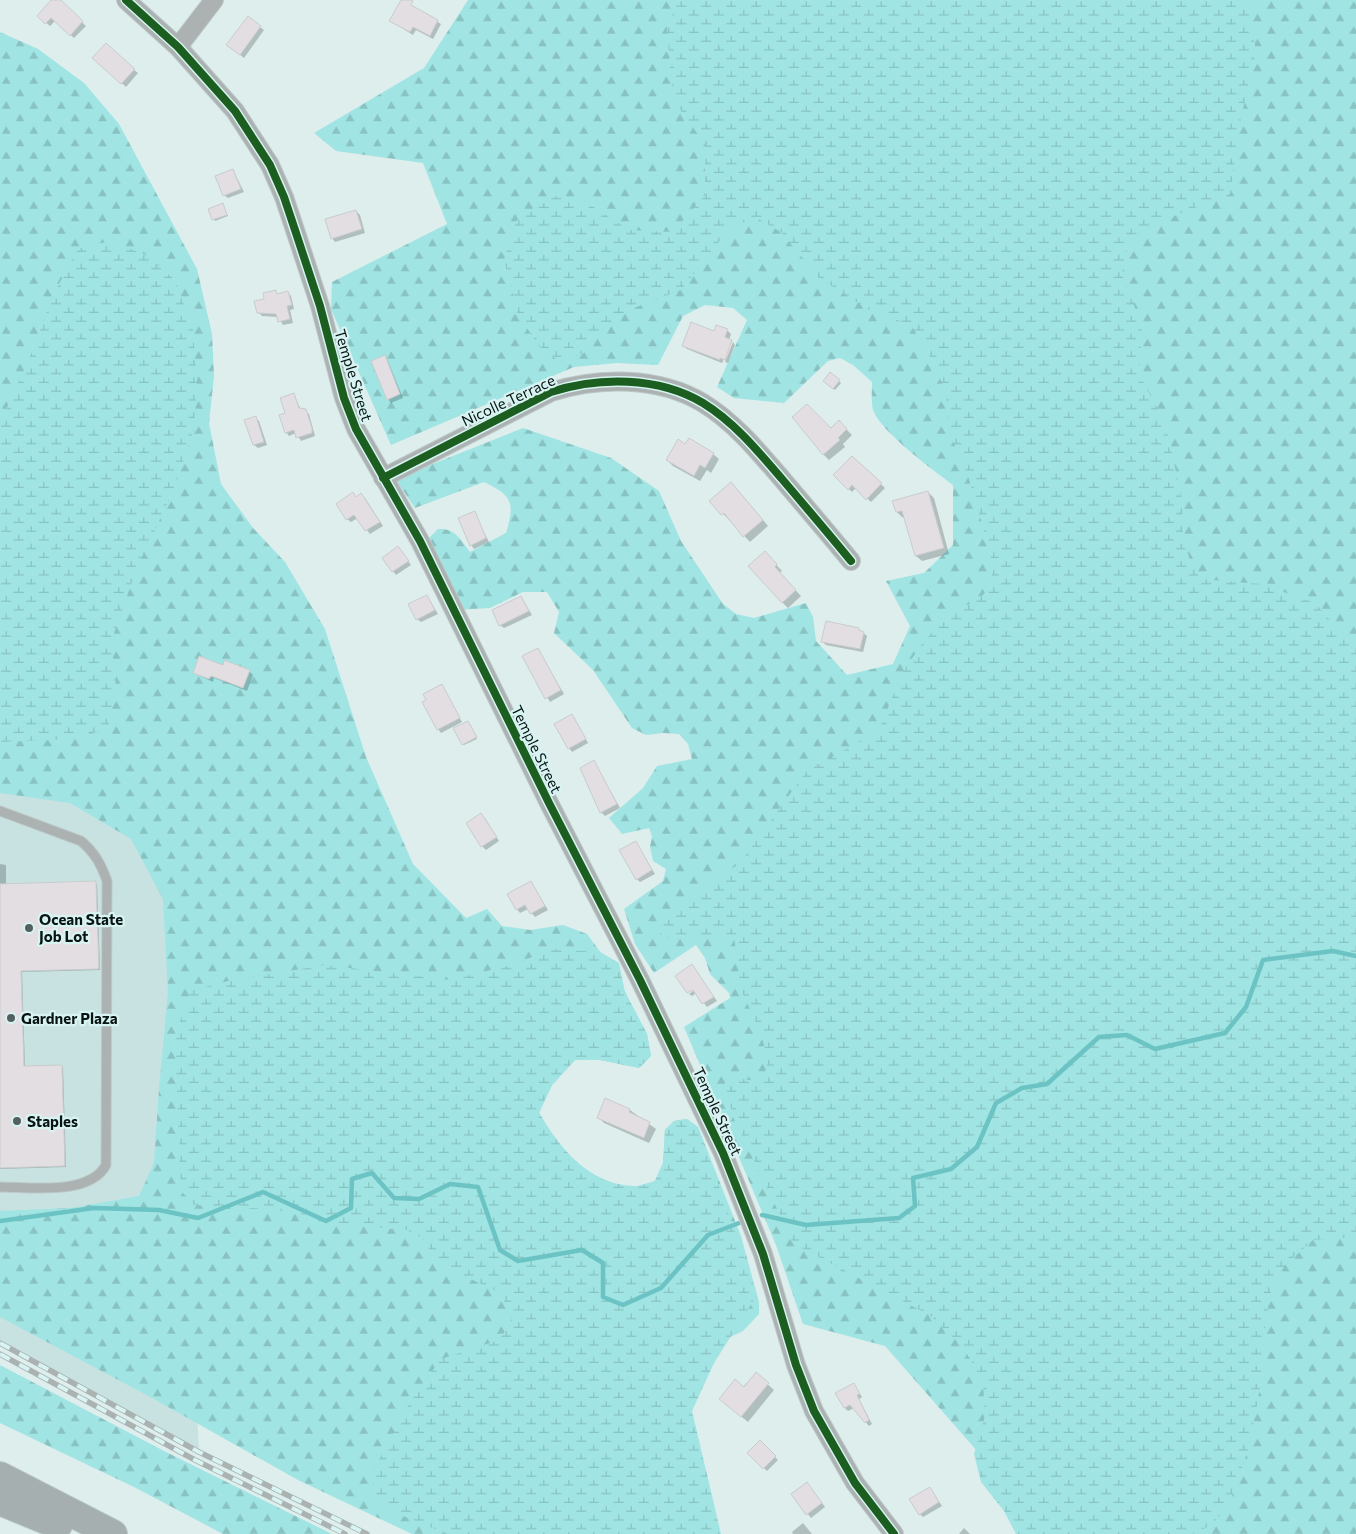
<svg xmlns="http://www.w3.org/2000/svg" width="1356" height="1534" viewBox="0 0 1356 1534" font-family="Commissioner,sans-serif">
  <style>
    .built { fill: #c7e2e1 }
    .forest { fill: url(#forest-firs) }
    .wetland { fill: url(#wetland-marsh) }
    .shadow { fill: #0003 }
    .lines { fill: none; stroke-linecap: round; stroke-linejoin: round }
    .stream { stroke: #6cc3c4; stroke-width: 4.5 }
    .building { fill: #e3dee1; stroke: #c9cccd }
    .service-casing { stroke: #bdc9c9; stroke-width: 11 }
    .minor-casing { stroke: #bdc9c9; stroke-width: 20 }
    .motorway-casing { stroke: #bdc9c9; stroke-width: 30 }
    .service { stroke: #abb2b1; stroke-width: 9 }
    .minor { stroke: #abb2b1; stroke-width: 18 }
    .motorway { stroke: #a5afaf; stroke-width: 28 }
    .rail-casing { stroke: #aab2b2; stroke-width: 5.5 }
    .rail { stroke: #d7f4f3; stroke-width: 4; stroke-dasharray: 11; stroke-linecap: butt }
    .cycleway-casing { stroke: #d7f4f3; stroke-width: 11 }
    .cycleway { stroke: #1b5e20; stroke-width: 8 }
    .poi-dot { fill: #546060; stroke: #d7f4f3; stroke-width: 2 }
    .labels { text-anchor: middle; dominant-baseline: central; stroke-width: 4.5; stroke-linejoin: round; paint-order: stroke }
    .street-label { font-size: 15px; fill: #0a1414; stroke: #d7f4f3 }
    .poi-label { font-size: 15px; font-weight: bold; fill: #0a1414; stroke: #d7f4f3; text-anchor: start }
  </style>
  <defs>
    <pattern id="forest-firs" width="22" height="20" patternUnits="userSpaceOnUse" patternTransform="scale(1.25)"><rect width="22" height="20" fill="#a0e4e3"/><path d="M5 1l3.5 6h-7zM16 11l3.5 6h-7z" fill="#88c3c2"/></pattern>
    <pattern id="wetland-marsh" width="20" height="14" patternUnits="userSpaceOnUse" patternTransform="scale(1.25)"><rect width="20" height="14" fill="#a0e4e3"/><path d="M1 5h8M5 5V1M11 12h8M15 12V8" fill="none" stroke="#88c3c2"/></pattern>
  </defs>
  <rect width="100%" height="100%" fill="#ddeeed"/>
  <path class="built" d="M0 770 165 778 199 1452 0 1343Z"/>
  <path class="forest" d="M468 0H1356V1534H1031L999 1476 885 1346 803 1324 776 1245 684 1027 730 998 729 993 710 974 705 958 696 945 654 973 635 944 624 909 663 881 666 869 653 861 650 847 652 836 649 828 622 834 609 818 643 788 657 766 692 759 688 744 679 734 663 733 646 735 632 728 593 670 554 633 559 612 547 592H523L490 608 455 610 428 539 438 529C455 528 460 539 470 552L506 533C515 503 513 496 484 482L415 508 395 479 523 428 611 458 659 491 681 541 723 604 736 614 754 618 806 603 813 617 816 641 847 675 893 664 910 626 886 581 924 573 953 545V485C933 470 881 432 873 410 871 402 872 390 872 382L853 365 840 358 828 361 784 403 734 398 717 387 747 320 733 308 705 305 683 316 658 365 617 363 574 367 391 445 331 309 332 282 447 224 423 163 336 151 314 133 424 68Z
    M0 32 38 49 84 83 119 124 197 269 212 334 214 376 209 423 221 484 253 528 285 562 325 629 366 757 413 864 466 918 487 909 502 926 530 930 563 925 587 934 613 969 647 1034 651 1056 639 1068 600 1060H575L552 1085 535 1122 599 1197 655 1181 663 1163 665 1130 674 1121 687 1119 698 1127 741 1236 759 1302V1314L743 1331 694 1354 688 1534H412L298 1480 154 1399 0 1317V1211L71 1208 139 1196 154 1163 159 1089 168 992 163 899 131 839 70 803 0 793Z
    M0 1365 166 1452 332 1534H223L136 1488 0 1423Z"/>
  <path class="wetland" d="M678 0H1247L1256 51 1241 118 1230 194 1174 216 1130 237 1122 274 1142 326 1139 374 1165 422 1182 499 1183 544 1200 579 1261 584 1315 603 1346 638 1356 643V1237L1313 1240 1285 1265 1271 1291 1265 1327 1262 1377 1249 1447 1230 1502 1212 1525 1192 1534H1016L1004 1511 981 1482 974 1454 985 1416 983 1382 963 1347 931 1316 794 1244 733 1117 725 1082 742 1079 763 1082 768 1059 760 1031 741 990 734 937 660 938V923L676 906 739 864 806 772 879 730 903 671 925 640 951 613 979 599 992 585 991 555 969 479 950 434 945 390 932 360 911 325 871 311 819 278 781 232 755 217 729 229 681 290 634 308 601 330 584 353 560 362 540 347 518 315 504 260 516 221 555 196 586 202 629 230 673 232 705 195V144L673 100 667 28Z
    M109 241 144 254 175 280 193 329 197 382 194 429 174 489 136 570 111 642 116 680 108 730 54 740 0 742V423L33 350 53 295 78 249Z
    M551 949 600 952 619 963 625 992 647 1034 651 1056 639 1068 600 1060H575L552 1085 539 1112C559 1148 589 1184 633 1186 640 1187 649 1183 655 1181L663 1163 665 1130 674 1121 687 1119 698 1127 757 1295 714 1363 692 1411 721 1534H448L386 1509 374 1499 372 1473 412 1398 441 1359 499 1340 512 1321 501 1293 438 1264 423 1239 407 1230 344 1225 272 1209 194 1205 181 1191 175 1038 190 991 228 981 325 965 450 980 515 964Z"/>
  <path class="shadow" d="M53 0H59L86 26 74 38 55 21 50 26 38 16Z
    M402 0 441 24 433 39 416 30 413 35 391 21Z
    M248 18 264 30 244 58 231 48Z
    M98 61 134 70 138 73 126 87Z
    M233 170 244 192 228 198 224 195Z
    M223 205 228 216 215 221 210 209Z
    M356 211 360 215 365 233 335 242 332 238Z
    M275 291 278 294 287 292 291 296 294 309 290 310 293 323 283 325 278 317 262 316 258 312 266 300Z
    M727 330 731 334 729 340 732 341 722 363 687 349 683 345Z
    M733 342 735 345 728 363 725 362Z
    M384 357 388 361 403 398 391 403 388 399Z
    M830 374 841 383 835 390 824 381Z
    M294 395 301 410 309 414 315 436 301 441 296 433 289 436 286 432V414Z
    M255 418 259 421 267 445 258 448 254 445Z
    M839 422 852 435 843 444 845 447 829 460 823 454 831 430Z
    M686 446 713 454 719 459 711 473 707 470 700 481 673 466 667 460Z
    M853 457 885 488 871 502 856 488 852 492 835 475Z
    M737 489 768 526 750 542 711 501Z
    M928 492 934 498 949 554 922 561 916 556 905 517 903 518 897 512Z
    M353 494 357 498 361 495 365 498 383 526 370 534 358 518 351 522 347 519Z
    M474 513 489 542 474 549 471 545Z
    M398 548 411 565 396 575 393 571Z
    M765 553 782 571 779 573 801 596 788 608 782 602Z
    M427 596 438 614 421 622 417 619Z
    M521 597 532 615 504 628 500 625Z
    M858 629 867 636 863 652 826 645 823 642Z
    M538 649 564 694 550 702 524 657Z
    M223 667 249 671 253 675 247 691 214 678 213 682 194 673Z
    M442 686 462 722 441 733 438 729Z
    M572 715 588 743 572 752 569 748Z
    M470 724 477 739 464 745 463 744Z
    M594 762 620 808 605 816 601 812Z
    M485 818 499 841 486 850 482 846Z
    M635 842 655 874 640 882 637 879Z
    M0 864 6 865V885L97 884 100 970 22 972 25 1067H63L66 1167 0 1169Z
    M531 882 548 910 535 917 528 909 520 913 517 909Z
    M692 966 717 1001 707 1007 696 993 692 996 689 994 699 987Z
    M630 1110 656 1129 649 1143 604 1123 598 1117Z
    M756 1374 774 1390 748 1422 726 1404Z
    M854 1385 862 1397 859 1399 872 1424 869 1426 854 1408 848 1411 845 1408Z
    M760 1442 778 1460 767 1471 749 1453Z
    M810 1487 825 1507 811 1518 792 1494Z
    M930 1488 942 1506 923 1517 920 1514Z
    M803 1523 812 1534H793L792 1532Z
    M964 1528 970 1534H959Z"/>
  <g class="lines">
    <path class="stream" d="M762 1215 806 1225 899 1218 915 1206 913 1178 951 1169 977 1147 996 1103 1022 1088 1047 1084 1099 1037 1127 1035 1155 1049 1225 1033 1246 1007 1263 960 1333 951 1356 956
      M0 1221 94 1208 159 1210 198 1218 263 1192 326 1221 351 1208 352 1179 372 1173 394 1198 419 1199 450 1184 478 1187 500 1250 518 1261 582 1250 603 1263V1297L623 1305 661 1288 708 1235 739 1223"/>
  </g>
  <path class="building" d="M51 0H61L83 21 70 36 51 18 45 24 37 16Z
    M401 0H413L411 5 438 20 430 36 413 27 410 32 389 21Z
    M248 16 261 26 240 55 226 45Z
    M106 43 135 69 121 84 92 58Z
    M233 169 241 189 223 196 215 176Z
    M223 203 227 215 212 220 208 209Z
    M356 210 362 229 331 239 325 219Z
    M276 290 277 294 288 291 292 305 287 306 290 319 278 322 276 314 257 313 254 301 264 299 263 293Z
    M691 322 714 331 716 325 728 329 725 337 732 340 725 360 720 358V360L682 346Z
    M385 355 400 394 387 400 371 361Z
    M830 372 840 380 833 389 823 381Z
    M294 393 299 408 306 409 312 428V433L296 438 294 430 285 433 279 415 285 413 280 398Z
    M807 404 831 428 839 420 847 429 838 438 840 440 823 455 792 417Z
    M256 416 264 442 253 445 244 420Z
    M689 438 714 453 705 468 700 465 694 476 666 460 678 439 685 444Z
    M852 456 882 483 866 500 852 485 848 490 833 475Z
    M731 482 763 520 743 537 724 513 721 515 709 501Z
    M928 491 944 548 915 556 902 511 896 512 892 501Z
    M353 492 356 497 361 493 380 522 365 531 354 515 346 520 336 504Z
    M475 511 486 538 470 546 458 518Z
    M398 546 409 561 392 572 382 558Z
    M765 551 777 564 775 567 796 590 782 603 748 566Z
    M427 595 435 610 416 620 408 604Z
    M521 596 529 611 499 626 492 610Z
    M826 621 859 628V630L864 632 860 649 821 642Z
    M538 648 561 690 545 699 522 656Z
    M199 656 223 665 224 660 250 670 243 688 211 676 209 679 193 673Z
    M442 684 460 718 437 730 422 702 426 700 423 694Z
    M572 714 586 739 568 749 554 724Z
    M468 721 477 737 462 745 453 728Z
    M594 760 617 804 600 813 580 768Z
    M481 813 497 837 481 847 466 823Z
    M636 841 652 870 636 880 619 850Z
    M96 881 99 969 21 971 24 1066 62 1065 65 1166 0 1168V884Z
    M531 881 545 906 530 914 525 905 516 910 507 894Z
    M692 964 714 997 702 1004 693 990 687 993 675 976Z
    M605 1098 630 1109 629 1112 650 1122 644 1138 597 1118Z
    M756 1372 769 1383 741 1417 719 1399 735 1379 744 1387Z
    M854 1383 860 1394 857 1395 869 1420 865 1423 850 1405 844 1408 835 1393Z
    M760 1440 776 1456 763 1469 747 1453Z
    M807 1482 822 1503 806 1515 791 1494Z
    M930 1487 939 1502 919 1515 909 1499Z"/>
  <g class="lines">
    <defs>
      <path id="service" d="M0 811 81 841C95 853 101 864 107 881L106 1165C89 1196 31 1187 0 1187"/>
      <path id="minor" d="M126 0 178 47 235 111 270 165 284 197 296 233 320 306 344 398 356 429 420 541 549 803 640 980 723 1153 763 1254 796 1365 814 1411 855 1483 894 1534
        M178 47 214 0
        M383 478 551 392C598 377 658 376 703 403 734 422 758 451 782 479 805 506 828 533 851 561"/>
      <path id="motorway" d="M0 1476 113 1534
        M0 1501 58 1525"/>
    </defs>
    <use href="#service" class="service-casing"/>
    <use href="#minor" class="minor-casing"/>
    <use href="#motorway" class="motorway-casing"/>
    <use href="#service" class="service"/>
    <use href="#minor" class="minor"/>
    <use href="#motorway" class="motorway"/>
    <defs>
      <path id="rail" d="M0 1343 199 1452 367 1534
        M0 1354 195 1460 345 1534"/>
    </defs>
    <use href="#rail" class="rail-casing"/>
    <use href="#rail" class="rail"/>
    <defs>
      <path id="cycleway" d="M126 0 178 47 235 111 270 165 284 197 296 233 320 306 344 398 356 429 420 541 549 803 640 980 723 1153 763 1254 796 1365 814 1411 855 1483 894 1534
        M383 478 551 392C598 377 658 376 703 403 734 422 758 451 782 479 805 506 828 533 851 561"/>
    </defs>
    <use href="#cycleway" class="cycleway-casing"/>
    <use href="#cycleway" class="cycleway"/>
  </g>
  <g class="poi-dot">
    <circle cx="29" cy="928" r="5"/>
    <circle cx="11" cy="1018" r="5"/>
    <circle cx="17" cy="1121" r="5"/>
  </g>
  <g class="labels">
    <g class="street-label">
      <text transform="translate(354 375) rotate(73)">Temple Street</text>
      <text transform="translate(508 400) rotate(-25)">Nicolle Terrace</text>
      <text transform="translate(537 749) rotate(64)">Temple Street</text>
      <text transform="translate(718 1111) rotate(65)">Temple Street</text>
    </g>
    <g class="poi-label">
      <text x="39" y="919">Ocean State<tspan x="39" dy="17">Job Lot</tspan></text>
      <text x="21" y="1018">Gardner Plaza</text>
      <text x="27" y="1121">Staples</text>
    </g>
  </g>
</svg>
